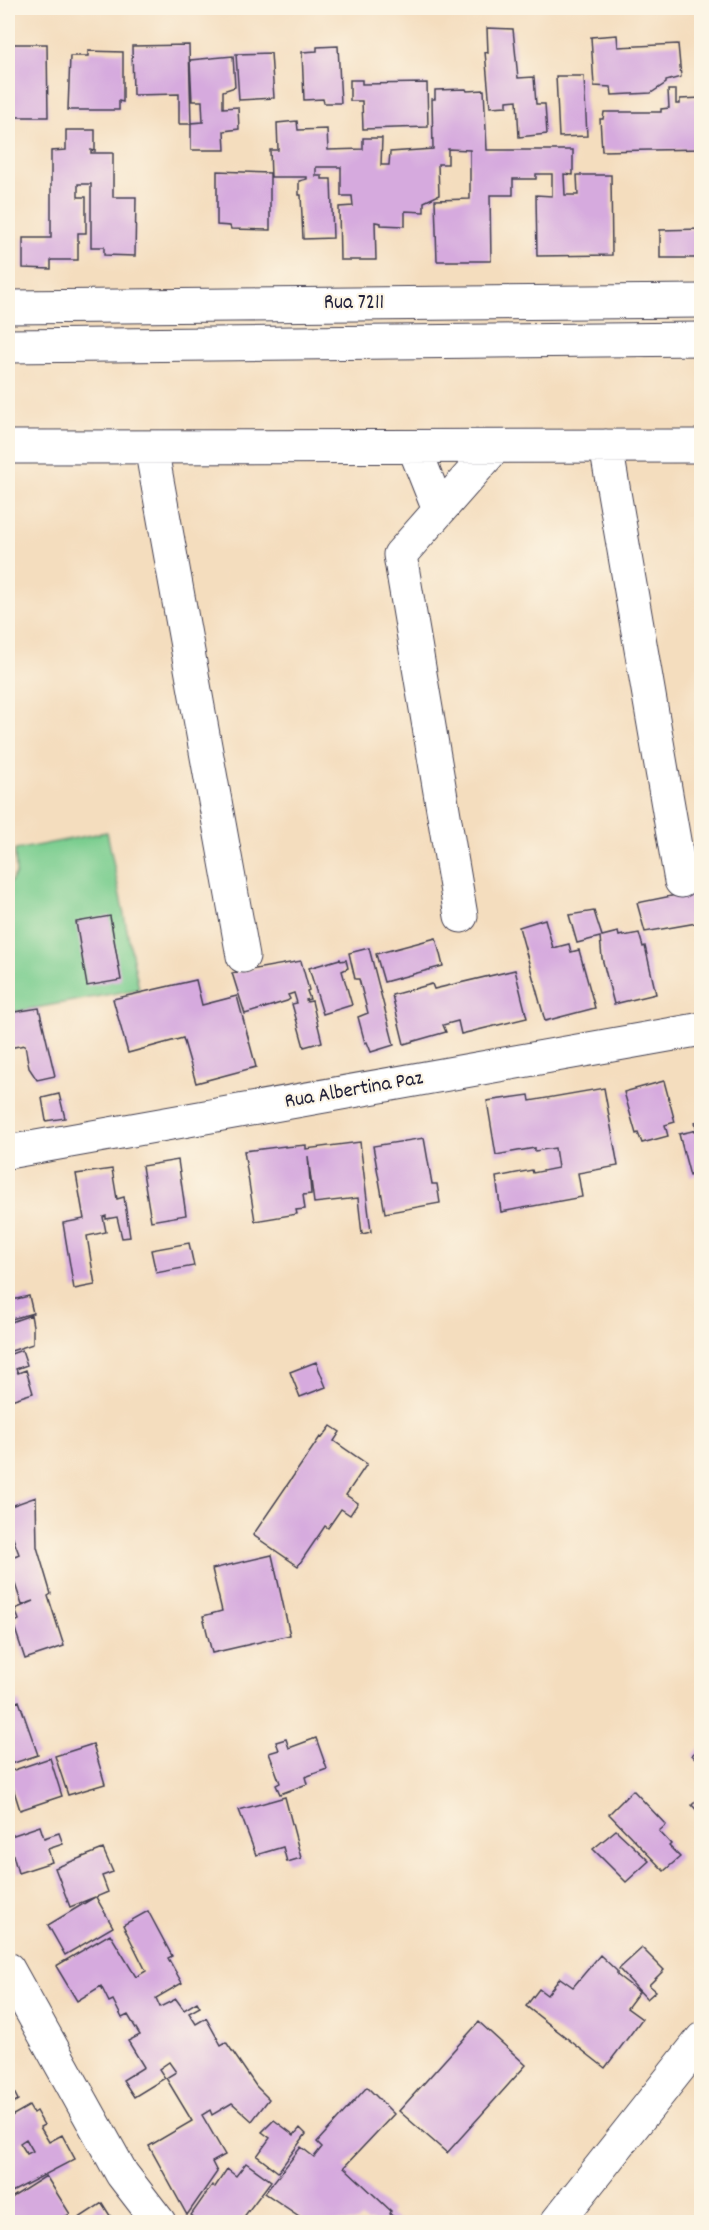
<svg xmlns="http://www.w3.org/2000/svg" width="709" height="2230" viewBox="0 0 709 2230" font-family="Dekko,sans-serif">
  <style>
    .green { fill: #7bce90; stroke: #4e7866; stroke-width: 1.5 }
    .building { fill: #d6aade; fill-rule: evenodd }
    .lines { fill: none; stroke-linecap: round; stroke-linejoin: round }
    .street-casing { stroke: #423e4f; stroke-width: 35 }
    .street { stroke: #fff; stroke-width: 33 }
    .labels { text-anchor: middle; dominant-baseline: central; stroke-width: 4.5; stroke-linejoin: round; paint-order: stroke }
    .street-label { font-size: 21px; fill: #22223b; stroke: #fcf5e5 }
  </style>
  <rect width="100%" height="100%" fill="#fcf5e5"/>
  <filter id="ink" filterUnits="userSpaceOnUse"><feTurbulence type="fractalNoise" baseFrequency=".0167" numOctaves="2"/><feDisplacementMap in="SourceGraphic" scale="12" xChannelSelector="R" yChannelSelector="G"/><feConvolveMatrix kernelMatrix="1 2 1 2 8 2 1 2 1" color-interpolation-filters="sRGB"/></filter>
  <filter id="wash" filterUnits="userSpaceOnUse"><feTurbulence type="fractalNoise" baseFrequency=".008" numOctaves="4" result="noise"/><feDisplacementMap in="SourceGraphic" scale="24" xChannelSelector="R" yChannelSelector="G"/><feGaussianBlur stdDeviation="1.35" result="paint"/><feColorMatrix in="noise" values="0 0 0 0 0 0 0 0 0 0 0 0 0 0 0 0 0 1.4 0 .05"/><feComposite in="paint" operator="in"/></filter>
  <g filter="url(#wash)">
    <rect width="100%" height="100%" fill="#f4ddbe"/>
    <path class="green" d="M107 832 139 989 8 1013V887L16 873 15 850Z"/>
    <g id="blocks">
      <path class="building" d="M487 28 513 29 518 78 534 77 536 104H545L547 134 519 137 517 100 507 101V106L490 107 485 52 488 53Z
        M617 35 618 47 678 44 681 77 666 81V83L651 93 612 95 611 87 594 86 591 37Z
        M8 44H47L48 117H8Z
        M189 45 191 124H179V94L133 95 132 46Z
        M338 46 341 103H324L323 99 304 100 302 52 317 51V47Z
        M88 51 123 52V102L119 101V110H68L70 56H88Z
        M271 53 274 98 239 100 236 54Z
        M233 56 235 87 223 91V108L238 107 239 129 224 131 225 150H191V123L203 122 202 101H192L190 60Z
        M556 76H584L587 136 559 137Z
        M350 80H362V84L427 83 428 127 363 129 362 101H350Z
        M466 89 467 91 484 90 487 150H573V175L564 174 565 195H578L577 175H611L612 255 537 256 536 195 552 196V174H536V179H513V195H490L491 261H437L435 200 470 199V150L448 149V164H438L439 195 424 202V212L405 211V226L381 225V223L375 222 376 260H340L339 207 353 206 352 196H341V167H316V176H322V179H331L333 238 303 239 301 195H299V181L307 179V177H271L270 150H278L277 123 297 121 298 130 327 129 328 150 363 149V138H382L381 165H389L390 152 433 149 432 99H435V90Z
        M668 90H676V104H680V99L702 98V149L602 151 600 119H603L604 112H661V109L669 108Z
        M66 130H95V151L91 150V153H113V197H136L135 256 104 255V247H91V184H78V197H86V233H78V260H51V269L23 268V238H51V151L66 150Z
        M8 151H12L13 243H8Z
        M217 171 270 173V230L231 229 230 226 217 225Z
        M702 229V258H660V230Z
        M702 892V922L645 932 637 903 681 894Z
        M594 911 602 936 618 932 619 936 623 935V936L639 933 643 947 645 946 656 994 614 1004 602 958 600 937 577 943 569 915Z
        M110 916 121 980 87 986 76 922Z
        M545 919 553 948 569 944 571 952 579 950 595 1008 545 1021 519 927Z
        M436 938 443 966 384 982 376 954Z
        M369 948 394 1045 371 1052 367 1042 365 1043 358 1017 368 1013 359 979H355L349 953Z
        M340 959 341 961 346 960 348 968 342 971 352 1005 323 1014 309 968Z
        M301 961 309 990 307 991 310 999 306 1000 307 1002 312 1001 322 1042 304 1047 292 1004 297 1003 294 993 288 995 290 999 287 1001 245 1014 232 973Z
        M515 970 527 1018 461 1034 458 1021 443 1025 446 1032 404 1044 392 995 432 984 434 989Z
        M196 980 202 1005 237 996 256 1067 196 1083 183 1038 128 1053 113 999Z
        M39 1008 55 1076 37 1080 29 1068 25 1045 8 1048V1013Z
        M664 1081 675 1122 665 1125 668 1136 642 1143 638 1133 636 1134 624 1092Z
        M604 1088 618 1166 578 1173 582 1197 501 1212 496 1177 532 1170 533 1173 558 1168 555 1148 535 1151V1148L496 1155 487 1101 529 1095 530 1101Z
        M59 1094 65 1118 46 1121 42 1098Z
        M702 1120V1175L690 1176 679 1134 697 1130 695 1122Z
        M424 1138 432 1184H437L440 1203 385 1213 373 1146Z
        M360 1142 371 1232 362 1234 358 1198 314 1203 308 1156 311 1194 303 1195 305 1209 296 1210 297 1214 255 1221 244 1151 285 1146V1147L306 1145V1149Z
        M178 1160 186 1215 151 1221 142 1166Z
        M112 1169 117 1199 124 1197 130 1237 122 1238 117 1217 106 1219V1216L103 1217 106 1232 87 1236 95 1285 74 1289 63 1223 84 1219 76 1174Z
        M189 1243 194 1266 156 1273 151 1250Z
        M29 1296 33 1313 8 1320V1301Z
        M31 1315 33 1326V1344L8 1352V1323Z
        M22 1350 27 1365 16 1369 18 1373 26 1370 33 1393 8 1401V1355Z
        M316 1362 326 1387 300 1397 290 1372Z
        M331 1426 340 1432 334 1441 367 1464 346 1495 358 1503 350 1515 341 1509 328 1528 325 1526 298 1566 253 1535 320 1437 322 1438Z
        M36 1497 37 1547 51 1594 48 1596 64 1646 25 1659 13 1623 19 1620 15 1609 34 1601 22 1605 8 1563V1559L19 1554 8 1525V1507Z
        M272 1555 290 1635 212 1653 203 1616 222 1611 212 1569Z
        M19 1701 38 1755 8 1765V1705Z
        M316 1738 327 1769 305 1777 307 1784 280 1794 276 1785 280 1783 269 1753 279 1750 276 1742 286 1739 289 1748Z
        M93 1744 105 1784 68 1795 55 1756Z
        M702 1746V1765L692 1755Z
        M50 1758 62 1796 20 1810 8 1772Z
        M633 1790 666 1825 659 1831 671 1844 669 1846 680 1857 664 1871 609 1814Z
        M702 1795V1816L692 1805Z
        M285 1797 301 1858 287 1862 283 1847 256 1855 239 1810Z
        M40 1826 44 1838 59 1833 63 1844 48 1849 52 1862 18 1873 8 1837Z
        M616 1830 649 1861 626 1882 593 1849Z
        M103 1849 113 1872 102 1876 108 1892 96 1897 113 1927 65 1955 48 1925 95 1897 70 1907 55 1868Z
        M148 1911 172 1956 168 1958 182 1983 156 1998 160 2007 176 1999 184 2010 197 2002 200 2007 189 2013 196 2024 206 2018 221 2045 226 2042 256 2086 269 2099 252 2121 232 2103 212 2115 210 2110 202 2115 225 2155 212 2162 217 2172 187 2215 149 2146 192 2121 166 2078 176 2072 169 2062 159 2069 165 2078 134 2097 123 2080 144 2067 128 2041 140 2035 128 2015 122 2018 113 2000 109 2002 101 1986 77 2001 56 1966 110 1934 136 1977 146 1971 123 1925Z
        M642 1948 664 1970 649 1985 656 1991 647 1999 619 1969Z
        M600 1955 617 1971V1975L639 1992 627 2008 642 2019 605 2068 526 2006 539 1989 547 1995 560 1978 573 1987Z
        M479 2022 526 2065 447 2153 399 2111Z
        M8 2080 18 2100 8 2106Z
        M367 2087 394 2114 344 2167 391 2211 390 2214 400 2222H366L361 2218 357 2222H308L265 2193 301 2147 314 2157 322 2147 317 2142Z
        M29 2106 33 2113 36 2111 44 2125 40 2127 49 2142 62 2135 75 2159 8 2194V2118ZM26 2139 33 2151 27 2154 20 2143Z
        M274 2120 294 2135 300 2128 306 2134 278 2172 257 2156 270 2138 262 2132Z
        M246 2163 271 2181 240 2222H200L191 2215 212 2185 215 2187 227 2169 236 2176Z
        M46 2176 70 2214 56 2222H8V2200Z
        M102 2203 114 2222H73Z"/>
    </g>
  </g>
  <g filter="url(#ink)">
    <use href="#blocks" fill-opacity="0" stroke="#423e4f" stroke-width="1.5"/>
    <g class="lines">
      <defs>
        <path id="street" d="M8 307 702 301
          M8 346 702 339
          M606 446 681 881
          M8 447 702 446
          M151 447 243 956
          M414 447 439 510
          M461 916 400 555 495 447
          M8 1152 702 1029
          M8 1969 122 2174 159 2222
          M557 2222 702 2039"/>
      </defs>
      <use href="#street" class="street-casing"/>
      <use href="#street" class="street"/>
    </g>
  </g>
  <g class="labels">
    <g class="street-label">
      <text x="354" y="304">Rua 7211</text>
      <text transform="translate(354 1091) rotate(-10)">Rua Albertina Paz</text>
    </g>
  </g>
  <rect width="709" height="2230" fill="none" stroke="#fcf5e5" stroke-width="30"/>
</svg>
